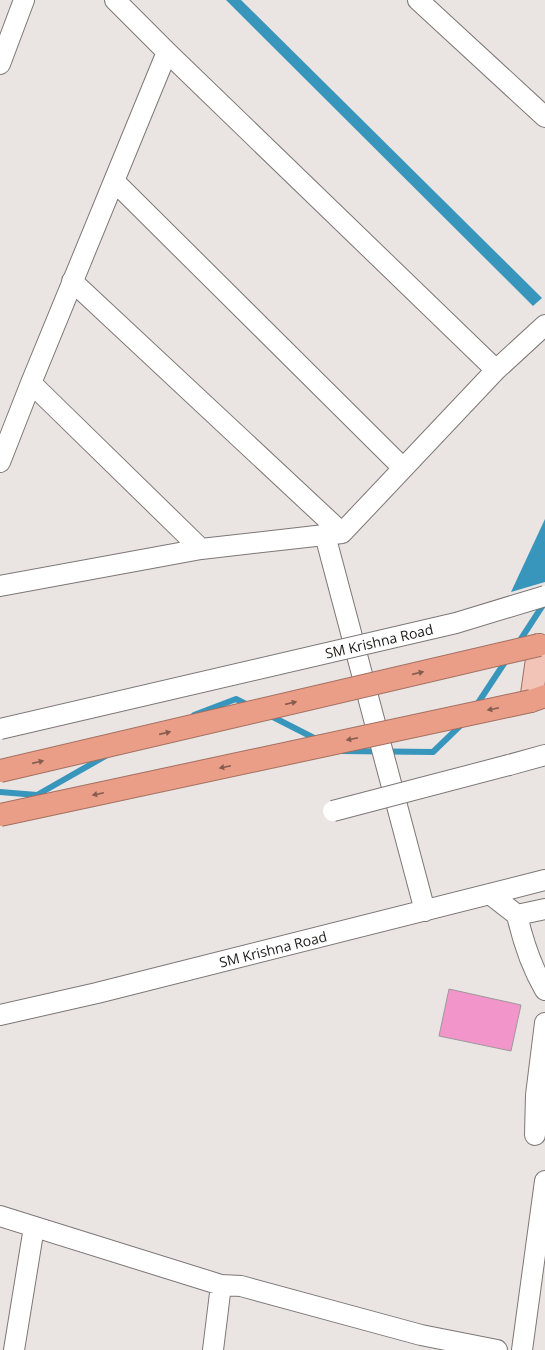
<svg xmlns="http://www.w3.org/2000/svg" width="545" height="1350" viewBox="0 0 545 1350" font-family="'Open Sans',sans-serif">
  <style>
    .water { fill: #3896bc }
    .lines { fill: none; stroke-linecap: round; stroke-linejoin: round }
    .stream { stroke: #3896bc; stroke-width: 6 }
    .building { fill: #f295cb; stroke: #9d989b }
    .minor-casing { stroke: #7d7775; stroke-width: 22 }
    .major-casing { stroke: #a27061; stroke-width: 24 }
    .highway-casing { stroke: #a27061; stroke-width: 24 }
    .minor { stroke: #fff; stroke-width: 20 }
    .major { stroke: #f2c4b7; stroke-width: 22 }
    .highway { stroke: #ea9d87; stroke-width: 22 }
    .minor-bridge-casing { stroke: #7d7775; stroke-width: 22; stroke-linecap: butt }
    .highway-bridge-casing { stroke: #a27061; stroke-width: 24; stroke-linecap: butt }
    .minor-bridge { stroke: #fff; stroke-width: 20 }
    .highway-bridge { stroke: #ea9d87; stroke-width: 22 }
    .oneway { fill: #845c50 }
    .labels { text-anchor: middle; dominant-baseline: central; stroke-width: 3; stroke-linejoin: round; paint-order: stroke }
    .street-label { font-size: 14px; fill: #1d1b1a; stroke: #fff }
  </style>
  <rect width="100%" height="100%" fill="#eae4e2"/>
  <path class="water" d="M226 0H241L542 298 533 306Z
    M545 519V582L511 592Z"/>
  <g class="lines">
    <path class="stream" d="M517 645 545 602
      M476 706 507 659
      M267 714 318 740
      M194 715 236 699 250 706
      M340 751 433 752 463 723
      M0 792 37 795 109 754"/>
  </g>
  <path class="building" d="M449 989 521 1005 511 1051 439 1036Z"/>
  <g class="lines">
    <defs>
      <path id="minor" d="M115 0 167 52 496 370
        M418 0 545 117
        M0 64 24 0
        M114 181 403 468
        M72 281 342 533
        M31 383 201 549
        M0 462 31 383 167 52
        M325 535 425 911
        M0 586 201 549 342 533 496 370 545 325
        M509 765 545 755
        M490 894 517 915 545 909
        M517 915C523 942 531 966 545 990
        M0 1015 97 993 545 880
        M535 1135 536 1095 545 1023
        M0 1216 221 1285 241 1286 421 1335 497 1350
        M14 1350 34 1227
        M213 1350 221 1285
        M522 1350 545 1181"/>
      <path id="major" d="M531 701 539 645"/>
      <path id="highway" d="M531 701 545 696"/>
    </defs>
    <use href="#minor" class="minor-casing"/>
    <use href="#major" class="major-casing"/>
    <use href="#highway" class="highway-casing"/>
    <use href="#minor" class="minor"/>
    <use href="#major" class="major"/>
    <use href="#highway" class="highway"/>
    <defs>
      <path id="minor-bridge" d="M0 729 456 623 545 596
        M333 811 509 765"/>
      <path id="highway-bridge" d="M0 771 539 645
        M0 815 531 701"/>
    </defs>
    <use href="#minor-bridge" class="minor-bridge-casing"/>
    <use href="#highway-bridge" class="highway-bridge-casing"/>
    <use href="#minor-bridge" class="minor-bridge"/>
    <use href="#highway-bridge" class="highway-bridge"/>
  </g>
  <defs><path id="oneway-solid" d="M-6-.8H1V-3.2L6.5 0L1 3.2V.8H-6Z"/></defs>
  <g class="oneway">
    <use href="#oneway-solid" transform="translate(418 673) rotate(-13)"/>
    <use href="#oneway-solid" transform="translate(291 703) rotate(-13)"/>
    <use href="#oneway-solid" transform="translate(493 709) rotate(168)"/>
    <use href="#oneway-solid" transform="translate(165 733) rotate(-13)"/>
    <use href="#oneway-solid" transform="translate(352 739) rotate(168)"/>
    <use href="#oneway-solid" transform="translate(38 762) rotate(-13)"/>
    <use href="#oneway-solid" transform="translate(225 767) rotate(168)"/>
    <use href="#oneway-solid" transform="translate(98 794) rotate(168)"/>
  </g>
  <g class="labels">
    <g class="street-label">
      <text transform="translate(379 641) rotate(-13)">SM Krishna Road</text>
      <text transform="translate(273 949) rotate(-14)">SM Krishna Road</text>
    </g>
  </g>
</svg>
